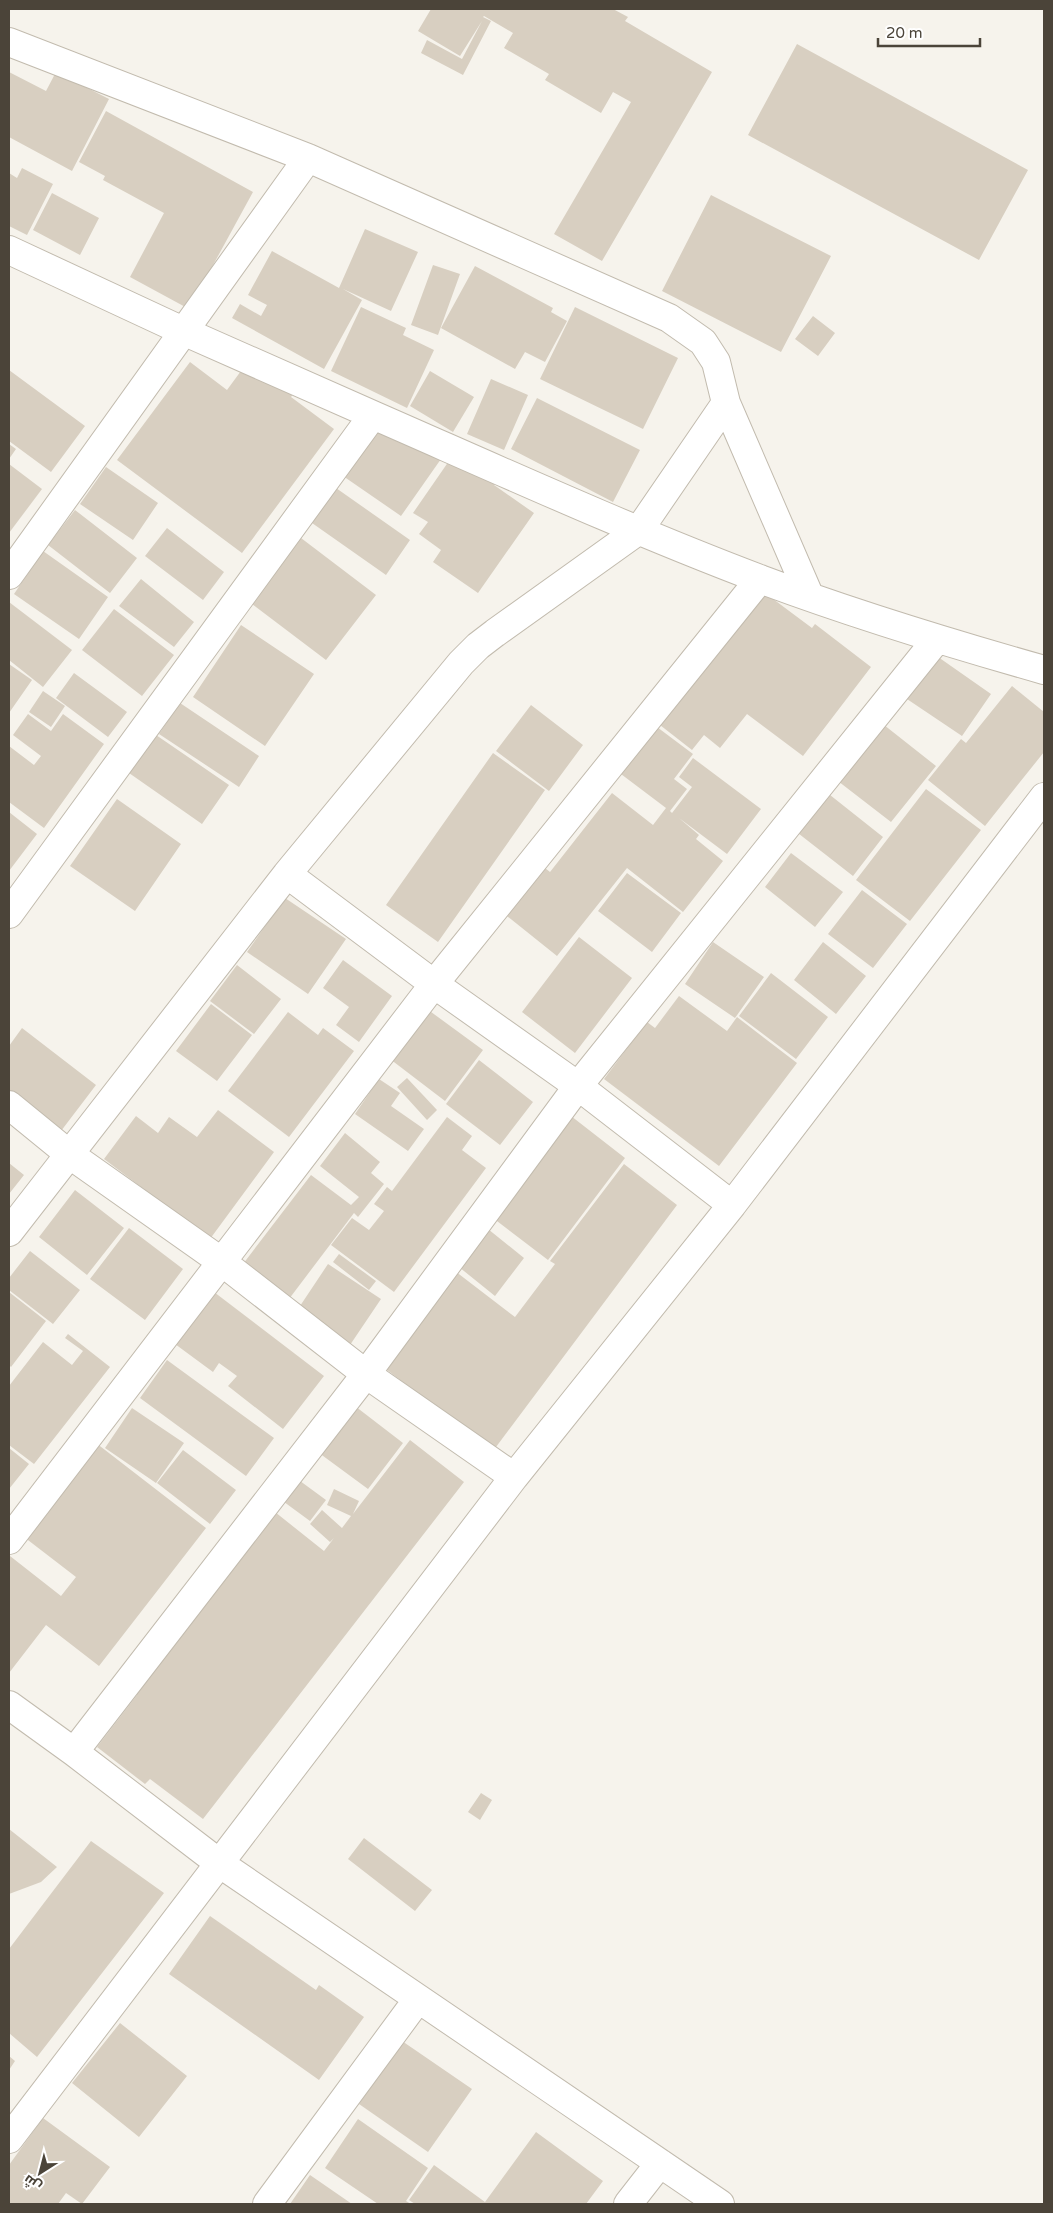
<svg xmlns="http://www.w3.org/2000/svg" width="1053" height="2213" viewBox="0 0 1053 2213" font-family="'Varela Round',Cairo,sans-serif">
  <style>
    .building { fill: #d8cfc1 }
    .lines { fill: none; stroke-linecap: round; stroke-linejoin: round }
    .street-casing { stroke: #c2bbae; stroke-width: 30 }
    .street { stroke: #fff; stroke-width: 28 }
  </style>
  <rect width="100%" height="100%" fill="#f6f3ec"/>
  <path class="building" d="M431 9H613L628 17 625 21 712 72 602 261 554 234 631 102 613 92 601 113 545 80 549 74 504 48 513 33 484 16 483 17 491 21 463 75 421 53 427 40 462 59 482 21 460 56 418 31Z
    M797 44 1028 170 979 260 748 135Z
    M9 72 46 91 56 72 109 99 72 171 9 137Z
    M106 111 253 192 189 309 130 277 164 213 103 180 105 176 79 162Z
    M22 168 53 184 27 235 9 226V173L17 178Z
    M52 193 99 218 80 255 33 230Z
    M711 195 831 256 781 352 662 291Z
    M365 229 418 252 391 311 343 289 362 300 324 369 232 318 240 304 261 316 267 305 248 295 272 251 339 288Z
    M433 265 460 274 438 335 411 325Z
    M475 266 553 308 551 312 567 321 545 362 525 352 515 369 441 328Z
    M361 307 406 328 403 335 434 350 407 408 331 371Z
    M575 307 678 358 643 429 540 379Z
    M813 316 835 333 818 356 795 339Z
    M249 360 294 393 291 397 334 429 242 553 117 460 190 362 227 390Z
    M9 370 85 426 51 472 9 441Z
    M430 371 474 397 453 432 410 406Z
    M491 379 528 395 504 450 467 434Z
    M537 398 640 450 613 502 511 449Z
    M382 419 441 459 401 516 343 476Z
    M9 444 16 449 9 459Z
    M460 445 502 474 494 485 534 513 478 593 433 562 441 550 419 534 428 522 413 513Z
    M9 464 42 489 9 533Z
    M106 467 158 503 133 540 80 504Z
    M336 488 410 540 386 575 312 523Z
    M75 510 137 558 110 593 48 545Z
    M167 528 224 572 203 600 145 556Z
    M301 538 376 595 326 660 252 604Z
    M43 551 108 597 79 639 14 594Z
    M141 579 194 622 174 647 119 606Z
    M753 584 812 628 815 624 871 667 803 756 747 714 720 748 704 735 692 750 651 718Z
    M9 602 72 650 43 687 9 660Z
    M114 609 174 655 142 696 82 650Z
    M241 625 314 674 265 746 193 697Z
    M931 652 991 694 962 736 901 695Z
    M9 664 32 680 9 713Z
    M74 673 127 712 108 737 56 698Z
    M1012 686 1044 712V752L985 826 928 780 961 739 966 743Z
    M43 691 65 706 51 727 29 712Z
    M180 703 259 756 239 787 159 734Z
    M531 705 583 745 549 791 496 751Z
    M28 714 51 731 63 714 104 744 44 828 9 802V746L34 765 41 756 13 735Z
    M649 721 693 754 674 779 687 789 670 811 672 813 692 787 679 777 693 758 761 809 727 854 679 818 699 835 696 839 723 861 683 912 627 868 557 956 502 912 540 864 550 872 612 793 653 825 666 808 613 768Z
    M879 721 936 766 891 822 834 778Z
    M156 735 229 785 202 824 129 773Z
    M493 753 545 790 438 942 386 905Z
    M926 789 981 830 910 921 856 880Z
    M825 791 883 837 853 876 794 830Z
    M117 799 181 844 135 911 70 866Z
    M9 812 37 834 9 871Z
    M791 853 843 892 815 927 765 887Z
    M627 873 681 913 652 952 598 911Z
    M862 890 907 924 873 968 828 934Z
    M285 898 346 939 308 994 247 952Z
    M579 937 632 978 575 1053 522 1012Z
    M713 942 764 977 735 1018 685 984Z
    M823 942 866 976 836 1014 794 980Z
    M343 960 392 996 359 1042 336 1025 349 1007 323 988Z
    M237 965 281 999 254 1034 210 1001Z
    M771 973 828 1017 796 1059 739 1016Z
    M679 996 727 1031 737 1017 797 1063 719 1166 604 1079 647 1022 655 1028Z
    M211 1004 252 1035 217 1081 176 1051Z
    M427 1009 483 1050 445 1101 390 1059Z
    M288 1012 318 1035 323 1028 354 1051 289 1137 228 1091Z
    M22 1028 96 1085 61 1131 9 1092V1046Z
    M479 1060 533 1102 500 1145 446 1104Z
    M407 1078 437 1110 427 1120 397 1087Z
    M379 1079 400 1093 391 1106 424 1129 408 1151 355 1114Z
    M218 1110 274 1152 210 1239 104 1159 136 1116 158 1133 169 1117 197 1137Z
    M571 1116 625 1158 548 1260 493 1218Z
    M447 1117 472 1136 462 1150 486 1168 394 1292 331 1245 352 1218 369 1230 384 1211 374 1204 387 1187 392 1191Z
    M345 1133 380 1162 371 1173 384 1184 358 1217 354 1213 289 1299 243 1264 311 1175 351 1205 359 1197 320 1166Z
    M9 1163 24 1175 9 1194Z
    M624 1164 677 1205 493 1451 378 1363 451 1268 515 1317 555 1264 550 1261Z
    M75 1190 124 1228 87 1275 39 1237Z
    M129 1228 183 1269 145 1320 90 1279Z
    M488 1229 524 1258 495 1296 459 1267Z
    M30 1251 80 1290 53 1324 9 1290V1278Z
    M339 1254 376 1281 369 1290 333 1262Z
    M328 1264 381 1299 350 1345 298 1309Z
    M9 1292 46 1321 11 1367 9 1365Z
    M214 1292 324 1376 283 1429 228 1386 237 1376 219 1363 213 1372 175 1344Z
    M68 1334 110 1367 34 1464 9 1445V1386L43 1342 72 1365 83 1351 65 1338Z
    M167 1360 274 1438 246 1476 140 1398Z
    M351 1403 403 1443 368 1489 315 1450Z
    M132 1408 184 1443 156 1483 105 1448Z
    M410 1440 464 1482 203 1819 150 1779 145 1784 97 1747 137 1695 124 1685 275 1512 324 1551 334 1538 330 1542 310 1524 322 1510 342 1528 351 1516 327 1505 334 1489 359 1501 353 1514Z
    M96 1443 206 1528 99 1666 46 1625 9 1673V1558L10 1556 61 1596 76 1577 24 1537Z
    M9 1448 29 1464 9 1489Z
    M183 1450 236 1490 210 1524 157 1483Z
    M296 1478 326 1500 310 1521 280 1499Z
    M481 1793 492 1800 480 1820 468 1812Z
    M9 1829 57 1867 41 1882 9 1894Z
    M364 1838 432 1890 415 1911 348 1859Z
    M91 1841 164 1893 37 2057 9 2033V1949Z
    M210 1916 316 1990 319 1985 364 2017 319 2080 169 1974Z
    M120 2023 187 2076 139 2137 72 2083Z
    M402 2041 472 2089 428 2152 359 2104Z
    M9 2056 15 2061 9 2070Z
    M43 2118 110 2167 82 2204 66 2193 58 2204H9V2165Z
    M358 2119 428 2168 406 2201 411 2204H378L325 2168Z
    M536 2132 603 2181 586 2204H415L409 2200 434 2165 485 2202Z
    M310 2175 352 2204H290Z"/>
  <g class="lines">
    <defs>
      <path id="street" d="M9 42 308 158 669 318 703 342 716 362 726 403 809 595
        M9 250 183 331 373 415
        M9 575 308 158
        M287 874 434 984 578 1086 732 1205
        M9 914 373 415C501 471 628 529 760 579 853 614 949 643 1044 670
        M9 1105 69 1154 222 1262 366 1374 514 1477
        M9 1232 287 874 461 663 478 646 495 633 639 530 726 403
        M9 1540 434 984 760 579
        M9 1705 74 1752 219 1863 720 2204
        M74 1752 366 1374 578 1086 937 639
        M9 2139 514 1477 732 1205 1044 797
        M267 2204 418 1999
        M628 2204 660 2163"/>
    </defs>
    <use href="#street" class="street-casing"/>
    <use href="#street" class="street"/>
  </g>
  <rect width="1053" height="2213" fill="none" stroke="#4b4439" stroke-width="20"/>
  <g transform="translate(40 2173) rotate(216)" stroke="#ffffff" stroke-width="4" paint-order="stroke">
  <path d="M0-4L9 19L0 12L-9 19Z" fill="#4b4439"/>
  <text y="-8" font-size="14" font-weight="bold" text-anchor="middle" fill="#4b4439">ش</text>
  </g>
  <path d="M878 38v8h102v-8" fill="none" stroke="#4b4439" stroke-width="2.5"/>
  <text x="886" y="38" font-size="15" fill="#4b4439" stroke="#ffffff" stroke-width="4" paint-order="stroke">20 m</text>
</svg>
